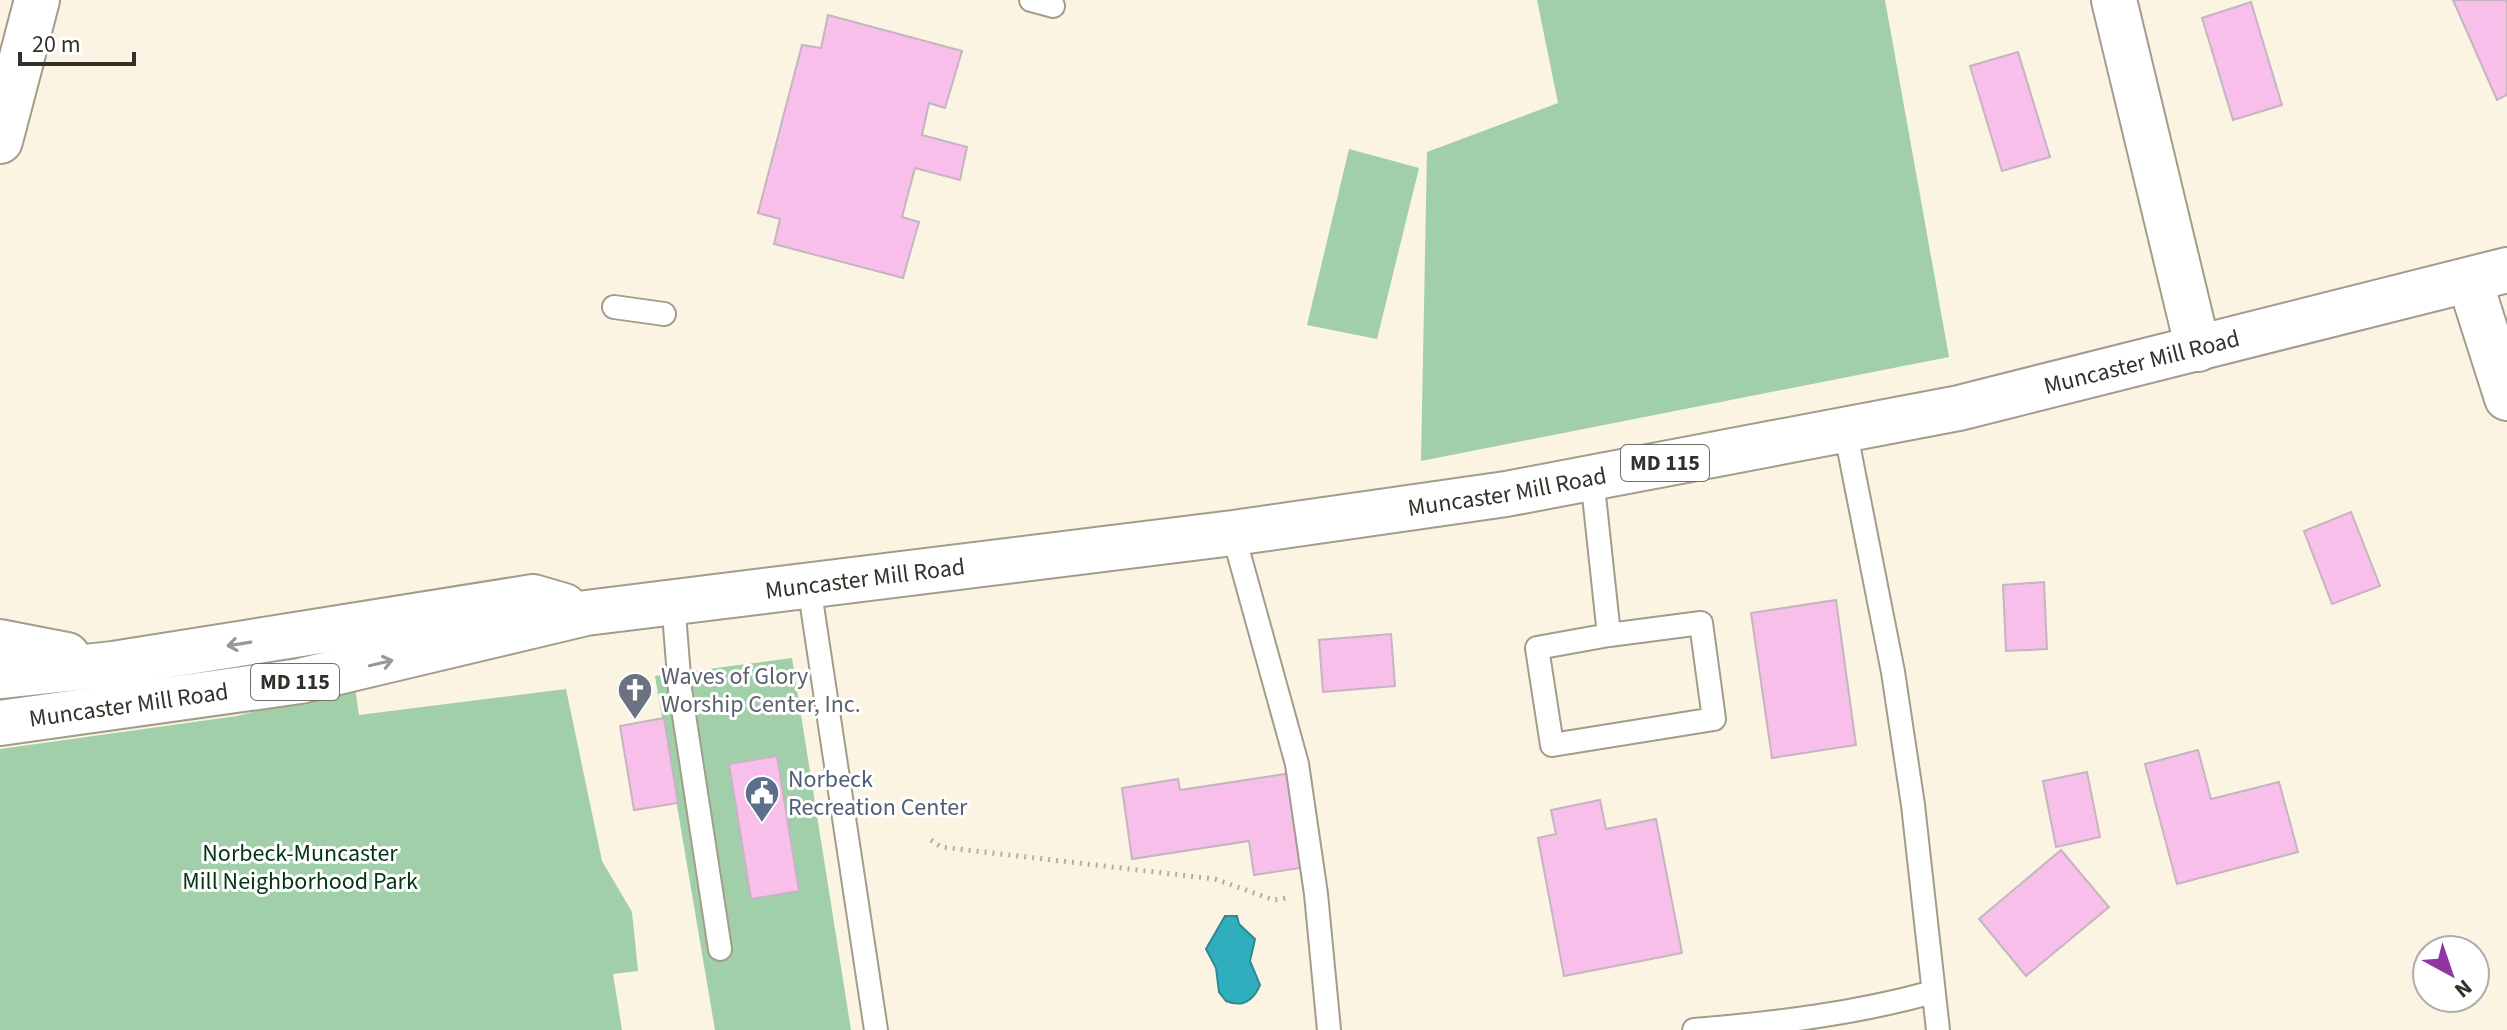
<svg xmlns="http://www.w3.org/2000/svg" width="2507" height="1030" viewBox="0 0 2507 1030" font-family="'Source Sans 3',sans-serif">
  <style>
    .green { fill: #a0cfa9 }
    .water { fill: #2faebd; stroke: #308891; stroke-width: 2 }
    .building { fill: #f8bfea; stroke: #c5b5c1; stroke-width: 2 }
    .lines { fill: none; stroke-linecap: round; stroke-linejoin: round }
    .service-casing { stroke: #a29c8b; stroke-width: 26 }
    .minor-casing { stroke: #a29c8b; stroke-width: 48 }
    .primary-casing { stroke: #a29c8b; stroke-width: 48 }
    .path { stroke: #b3aea0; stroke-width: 5; stroke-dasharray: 2 6; stroke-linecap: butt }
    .service { stroke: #fff; stroke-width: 22 }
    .minor { stroke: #fff; stroke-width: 44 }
    .primary { stroke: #fff; stroke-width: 44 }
    .oneway { stroke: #9a9894 }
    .labels { text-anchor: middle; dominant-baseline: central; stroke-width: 6; stroke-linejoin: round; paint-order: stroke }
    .shield { fill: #fff; stroke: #716f6a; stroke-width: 2 }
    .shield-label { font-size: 22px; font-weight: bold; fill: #34312a }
    .street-label { font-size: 24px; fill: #34312a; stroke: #fff }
    .worship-label { font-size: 24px; fill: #5b616d; stroke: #fff; text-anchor: start }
    .service-label { font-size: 24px; fill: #4e5e75; stroke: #fff; text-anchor: start }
    .park-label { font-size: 24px; fill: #003613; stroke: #fff }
  </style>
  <rect width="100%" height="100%" fill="#fbf4e2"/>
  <path class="green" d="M1537 0H1885L1949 357 1421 461 1427 152 1558 103Z
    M1349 149 1419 168 1377 339 1307 325Z
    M792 658 851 1030H715L655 676Z
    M355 687 359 715 566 689 602 861 632 912 638 971 613 974 622 1030H0V749L237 716Z"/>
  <path class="water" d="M1225 916H1237L1239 924 1255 939 1250 961 1260 985C1253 1001 1243 1008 1226 1001L1219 992 1216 968 1206 949Z"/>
  <path class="building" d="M2453 0H2507V95L2497 100Z
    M2251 2 2282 105 2233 120 2202 18Z
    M828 15 962 51 945 108 929 103 922 135 967 147 960 180 915 168 902 217 919 222 903 278 774 244 780 219 758 213 802 45 821 48Z
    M2018 52 2050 157 2002 171 1970 66Z
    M2351 512 2380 586 2332 604 2304 531Z
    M2044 582 2047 649 2006 651 2003 585Z
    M1836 600 1856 745 1772 758 1751 613Z
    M1391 634 1395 686 1323 692 1319 640Z
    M664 718 678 803 634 810 620 726Z
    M2198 750 2211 799 2279 782 2298 852 2177 884 2145 764Z
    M777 756 799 891 751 899 729 764Z
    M2087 772 2100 837 2056 847 2043 781Z
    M1292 773 1301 834 1296 835 1300 868 1254 875 1249 841 1132 859 1122 788 1178 779 1180 790Z
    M1600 800 1606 829 1656 819 1682 953 1564 976 1538 838 1556 834 1551 810Z
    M2061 850 2109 907 2026 976 1979 919Z"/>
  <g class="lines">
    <defs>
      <path id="service" d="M1031 0 1053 6
        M614 307 664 314
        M1845 429 1893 672 1913 805 1938 1030
        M1592 477 1609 635 1537 648 1552 745 1714 719 1701 623 1609 635
        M1233 533 1297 764 1316 894 1329 1030
        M809 586 876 1030
        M673 601 680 689 720 949
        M1694 1030C1776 1023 1854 1014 1933 992"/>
      <path id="minor" d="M2114 0 2198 349
        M2470 282 2507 398"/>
      <g id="primary">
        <path d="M0 141 37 0"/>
        <path d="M0 642 67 655"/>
        <path d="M0 676 113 664 533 597 564 606"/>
        <path id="s1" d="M0 723 300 681 586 613 1233 533 1506 494 1959 408 2507 270"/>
      </g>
    </defs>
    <use href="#service" class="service-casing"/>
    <use href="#minor" class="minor-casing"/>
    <use href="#primary" class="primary-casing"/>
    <path class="path" d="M931 840 941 847 1215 879 1274 900 1286 898"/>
    <use href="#service" class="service"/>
    <use href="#minor" class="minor"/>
    <use href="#primary" class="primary"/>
  </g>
  <defs><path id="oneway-shaft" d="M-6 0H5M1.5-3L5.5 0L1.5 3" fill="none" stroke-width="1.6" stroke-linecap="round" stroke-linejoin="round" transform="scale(2)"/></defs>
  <g class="oneway">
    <use href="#oneway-shaft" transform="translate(239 644) rotate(171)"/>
    <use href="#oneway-shaft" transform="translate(381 663) rotate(-13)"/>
  </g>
  <defs>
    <symbol id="church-pin" viewBox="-11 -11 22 30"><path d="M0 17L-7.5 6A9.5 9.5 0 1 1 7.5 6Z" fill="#6b7280" stroke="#fff"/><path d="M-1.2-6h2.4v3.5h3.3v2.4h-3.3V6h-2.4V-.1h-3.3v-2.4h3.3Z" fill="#fff"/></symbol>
    <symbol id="civic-pin" viewBox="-11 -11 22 30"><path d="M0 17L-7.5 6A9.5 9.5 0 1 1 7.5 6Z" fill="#5c6f8a" stroke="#fff"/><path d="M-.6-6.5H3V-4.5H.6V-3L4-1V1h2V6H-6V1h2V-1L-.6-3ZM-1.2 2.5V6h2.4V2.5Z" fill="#fff"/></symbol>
  </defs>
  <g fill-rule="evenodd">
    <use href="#church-pin" x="615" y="670" width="40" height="54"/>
    <use href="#civic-pin" x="742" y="773" width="40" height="54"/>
  </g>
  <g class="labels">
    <g class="shield">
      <rect x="1621" y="445" width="88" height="36" rx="6"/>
      <rect x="251" y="664" width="88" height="36" rx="6"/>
    </g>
    <g class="shield-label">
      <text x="1665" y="463">MD 115</text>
      <text x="295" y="682">MD 115</text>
    </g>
    <g class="street-label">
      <text stroke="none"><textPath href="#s1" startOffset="2174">Muncaster Mill Road</textPath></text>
      <text stroke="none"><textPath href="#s1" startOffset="1526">Muncaster Mill Road</textPath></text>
      <text stroke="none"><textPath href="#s1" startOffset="878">Muncaster Mill Road</textPath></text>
      <text stroke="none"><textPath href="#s1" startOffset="130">Muncaster Mill Road</textPath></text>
    </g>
    <g class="worship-label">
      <text x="661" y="676">Waves of Glory<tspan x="661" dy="28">Worship Center, Inc.</tspan></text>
    </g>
    <g class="service-label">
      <text x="788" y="779">Norbeck<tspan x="788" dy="28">Recreation Center</tspan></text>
    </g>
    <g class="park-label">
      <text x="300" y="853">Norbeck-Muncaster<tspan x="300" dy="28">Mill Neighborhood Park</tspan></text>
    </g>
  </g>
  <g transform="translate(2451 974) rotate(140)"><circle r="38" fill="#ffffff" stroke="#aeadaa" stroke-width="2"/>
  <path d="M0-6L14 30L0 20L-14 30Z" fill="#9036a2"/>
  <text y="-12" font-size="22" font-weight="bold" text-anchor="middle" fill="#34312a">N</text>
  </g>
  <path d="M20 52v12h114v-12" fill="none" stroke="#34312a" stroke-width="4"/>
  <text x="32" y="52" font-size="24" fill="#34312a" stroke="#ffffff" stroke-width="6" paint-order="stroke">20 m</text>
</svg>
